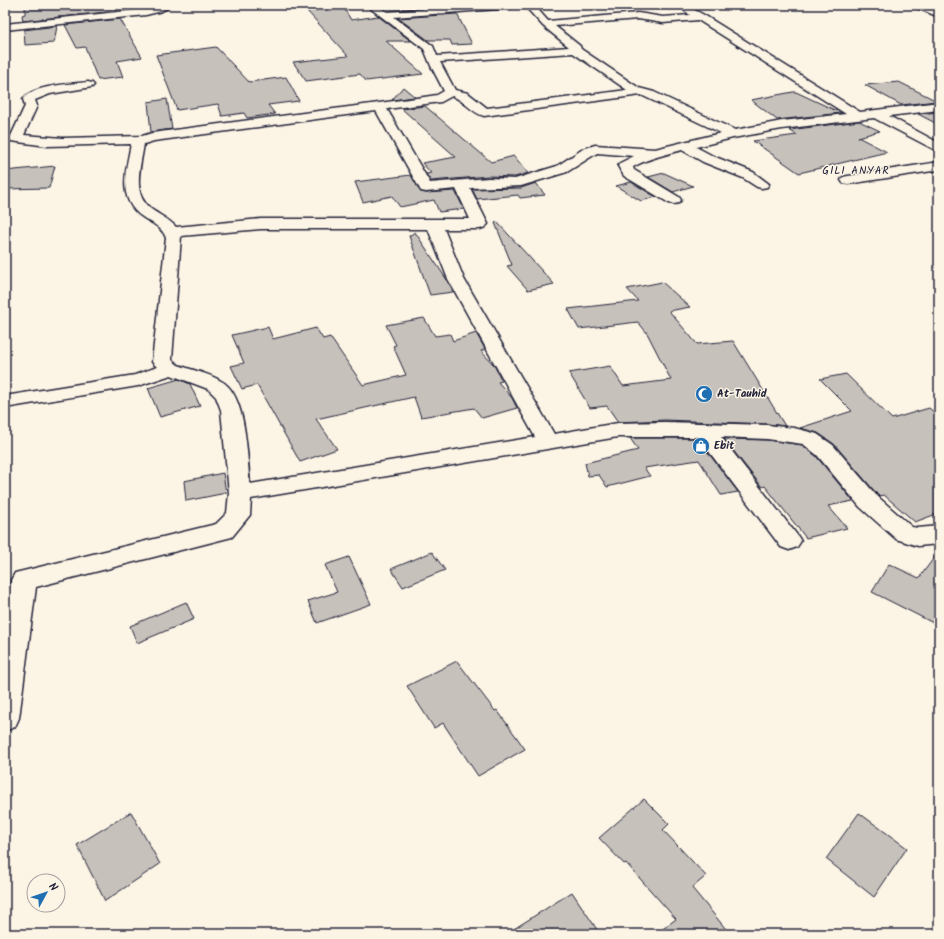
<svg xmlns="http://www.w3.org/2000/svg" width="944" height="939" viewBox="0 0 944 939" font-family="Kalam,sans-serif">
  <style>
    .building { fill: #c6c1bb; stroke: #22223b }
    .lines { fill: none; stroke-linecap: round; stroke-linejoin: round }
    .street-casing { stroke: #22223b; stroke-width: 3 }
    .street { fill: #fcf5e5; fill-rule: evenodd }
    .labels { text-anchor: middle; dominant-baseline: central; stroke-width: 3; stroke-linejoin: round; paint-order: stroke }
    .far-quarter-label { font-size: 11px; letter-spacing: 1px; fill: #22223b; stroke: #fcf5e5 }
    .poi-label { font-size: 11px; font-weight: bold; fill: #22223b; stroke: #fcf5e5; text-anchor: start }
  </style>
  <rect width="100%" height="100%" fill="#fcf5e5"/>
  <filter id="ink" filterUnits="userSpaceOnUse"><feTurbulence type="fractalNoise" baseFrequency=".025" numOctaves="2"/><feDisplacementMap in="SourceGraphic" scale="8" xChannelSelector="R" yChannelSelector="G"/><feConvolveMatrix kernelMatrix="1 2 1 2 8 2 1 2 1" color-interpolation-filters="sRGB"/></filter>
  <g filter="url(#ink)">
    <path class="building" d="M25 5H112L116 11 60 17 59 15V17L23 21 22 15 25 14Z
      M320 5H342L351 20 378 16 411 41H386L423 74 366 81 360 74 306 81 293 62 348 56 307 11 323 9Z
      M398 5H453L404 9Z
      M457 14 472 44 452 45 450 40H428L398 18Z
      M120 19 142 57 117 61 123 77 98 80 85 47 77 48 65 25Z
      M57 26 54 43 25 45 24 30Z
      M216 47 249 82 286 77 299 101 268 105 275 114 247 118 244 113 222 116 218 104 177 110 156 55Z
      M899 82 937 101 901 105 865 85Z
      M403 87 415 97 392 100Z
      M793 92H796L841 113 777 120 751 100Z
      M167 99 172 129 151 132 148 102Z
      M425 106 491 162 514 156 528 173 515 177 488 176 431 181 426 174 431 173 422 163 456 157 402 109Z
      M939 112V125L918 114Z
      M859 121 880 131 858 137 887 152 799 173 753 141 797 135 789 130Z
      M55 166 49 188 5 189V171Z
      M664 173 693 186 673 192 648 177Z
      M411 175 421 192 426 193 455 191 464 209 439 212 434 200 400 207 392 196 363 202 355 182Z
      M631 182 656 197 641 201 616 186Z
      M536 183 545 195 520 198 518 195 477 199 472 189 521 188Z
      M497 222 554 284 528 290 507 266 512 265 495 223Z
      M415 232 449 283 453 292 430 295 409 236Z
      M662 282 690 307 669 311 697 344 733 341 785 426 767 424 665 420 618 422 607 406 590 408 569 373 610 366 623 386 671 380 647 333 638 322 579 329 568 309 638 301 627 289Z
      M424 318 435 336 450 334 453 341 476 333 485 349 481 351 494 365 502 381 498 382 512 398 517 408 482 418 474 408 421 417 414 397 316 419 337 449 300 462 257 385 242 389 231 366 244 363 232 335 268 327 273 339 316 328 323 339 330 337 363 385 406 375 393 346 396 345 386 325Z
      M846 374 892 419 929 408 939 416V513L915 522 884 495 879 496 877 494 834 444 818 433 800 428 852 411 820 379Z
      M179 379 190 384 200 406 160 417 148 388Z
      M630 438H697L738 492 721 495 699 460 644 468 650 476 607 487 599 475 588 476 585 463 638 450Z
      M724 439 767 440 802 445 816 456 853 501 828 506 847 528 806 538 765 486 762 487Z
      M223 473 226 493 186 501 184 481Z
      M939 551V626L872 592 889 564 919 578Z
      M432 552 445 570 403 587 391 569Z
      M349 557 371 604 317 623 308 601 337 592 325 565Z
      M186 602 194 619 137 643 130 626Z
      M457 661 495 711 497 710 525 749 478 776 443 723 434 728 407 686Z
      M644 799 669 824 663 830 706 876 692 888 730 934H656L676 919 626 863 624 864 599 838Z
      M131 812 160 864 105 901 77 845Z
      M859 813 907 848 874 897 826 859Z
      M572 892 600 934H506Z"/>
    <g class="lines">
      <defs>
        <path id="street" d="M160 5H172L162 11 146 15 5 30V24L146 9Z
          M366 5H377L387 12 476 5H516L511 8 394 17 433 46 437 56 569 47 543 26 524 5H534L548 21 638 13 663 17 690 15 684 10 689 7 704 15 860 112 939 102V110L889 116 939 143V152L874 118 782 129 733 138 696 147 713 156 753 172 769 184 767 187 762 188 757 187 743 178 703 162 682 150C665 155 648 158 633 167L634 170 679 197 681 200 679 203 674 204 669 203 624 176 618 166 620 163 634 156 597 153 567 172 521 186 470 188 488 224 485 227 480 229H444L464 279 554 434 618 423 665 422 767 425 794 428 810 432 817 434 833 445 876 495 912 527 918 528 939 526V544L918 546 896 539 860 507 817 455 803 444 767 439 721 437 797 535 801 541 797 547 789 550 781 547 698 437H618L251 499 250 515 232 537 36 587 19 718 15 727 5 731V623L11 580 15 573 216 524 227 513 229 493 221 410 216 397 208 389 171 375 138 386 5 408V396L135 375 157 367 152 362 166 238C162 227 153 224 144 218 116 200 126 170 131 144L47 146 11 141 10 138 25 106 23 99C33 85 71 84 88 82L92 83 94 85 92 87 50 94 35 100 37 106 24 135 63 138 142 136 152 133 424 97 437 95 444 91 431 66 424 49ZM638 19 663 23 698 20 846 114 782 121 735 130 654 92 639 88 581 49 580 46 555 26ZM573 53 627 90 487 108 468 93 455 90 440 62ZM641 95 721 133 655 149 595 145 583 149 557 166 515 179 488 178 430 183 387 109 441 102 452 96C464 100 472 113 484 116ZM376 111 421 191 426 192 456 189 470 219H261L176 227C169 219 159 215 151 209 131 194 141 165 144 144L154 141ZM261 229H428L448 279 535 437 250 484C247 457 247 394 221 381 208 373 192 370 178 365L172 360 181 236Z
          M913 5C923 5 931 5 939 10V17L915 7Z
          M939 162V170L848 184 843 183 841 180 843 177 848 176Z"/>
      </defs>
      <use href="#street" class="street-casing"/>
      <use href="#street" class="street"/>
    </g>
  </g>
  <defs>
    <symbol id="mosque-disc" viewBox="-11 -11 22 22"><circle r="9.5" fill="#1f6fb2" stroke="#fcf5e5"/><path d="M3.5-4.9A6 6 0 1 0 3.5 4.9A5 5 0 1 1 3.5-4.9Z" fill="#fff"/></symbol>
    <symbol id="shop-disc" viewBox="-11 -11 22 22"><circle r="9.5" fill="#1f6fb2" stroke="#fcf5e5"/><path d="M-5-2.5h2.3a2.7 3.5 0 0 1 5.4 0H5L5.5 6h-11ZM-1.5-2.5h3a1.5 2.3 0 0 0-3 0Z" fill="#fff"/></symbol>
  </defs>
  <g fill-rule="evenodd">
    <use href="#mosque-disc" x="694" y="384" width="20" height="20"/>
    <use href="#shop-disc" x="691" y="436" width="20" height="20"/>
  </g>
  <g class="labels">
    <g class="far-quarter-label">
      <text x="856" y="171">GILI ANYAR</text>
    </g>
    <g class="poi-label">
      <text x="717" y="394">At-Tauhid</text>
      <text x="714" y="446">Ebit</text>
    </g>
  </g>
  <rect width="944" height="939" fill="none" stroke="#fcf5e5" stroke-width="20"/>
  <rect x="10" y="10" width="924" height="919" fill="none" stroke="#22223b" stroke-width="1.5" filter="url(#ink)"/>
  <g transform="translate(46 893) rotate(50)"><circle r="19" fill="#fcf5e5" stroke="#a5a1a1"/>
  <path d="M0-3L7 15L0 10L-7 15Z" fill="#1f6fb2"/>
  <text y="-6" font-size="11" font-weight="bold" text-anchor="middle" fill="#22223b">N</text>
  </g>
</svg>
